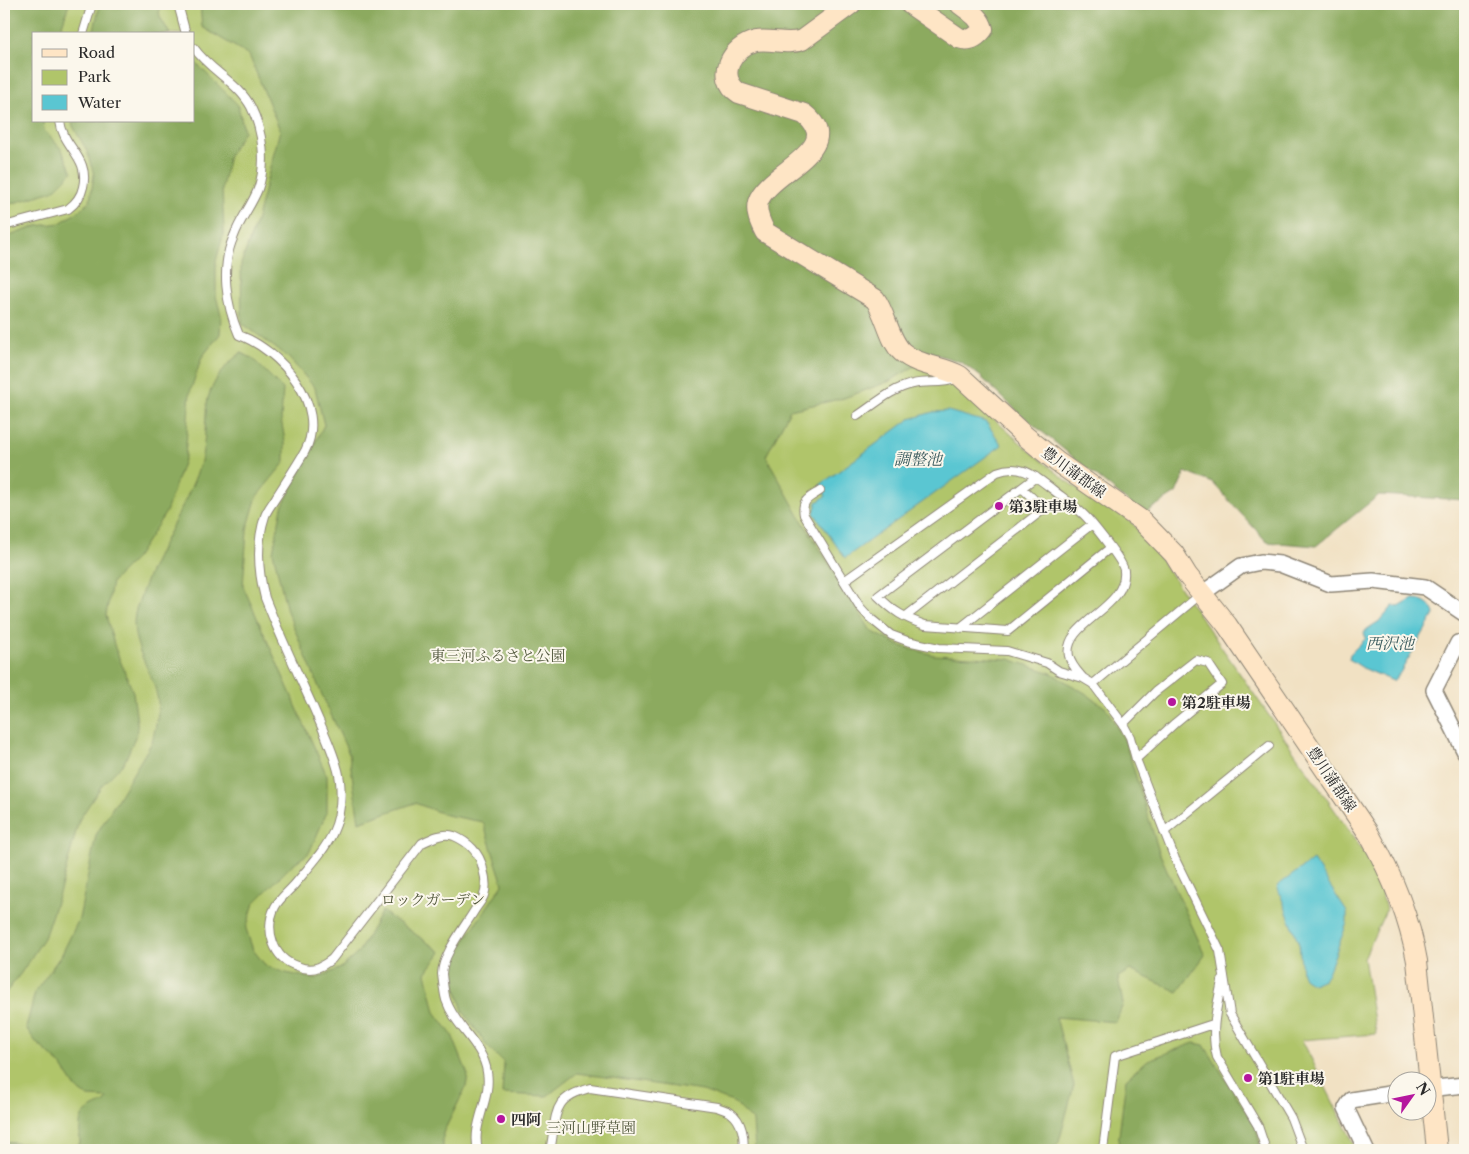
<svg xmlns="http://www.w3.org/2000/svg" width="1469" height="1154" viewBox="0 0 1469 1154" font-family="'Libre Caslon Text','Noto Serif JP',serif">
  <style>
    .green { fill: #b0c56a; stroke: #6e784a; fill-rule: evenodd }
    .forest { fill: #8caa5e; stroke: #5c6a44 }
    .water { fill: #5ac6d2; stroke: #42787e }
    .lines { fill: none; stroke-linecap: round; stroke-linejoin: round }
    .lane-casing { stroke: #8e8677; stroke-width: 10 }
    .street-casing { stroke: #8e8677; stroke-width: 18 }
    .secondary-casing { stroke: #8e8677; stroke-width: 22 }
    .lane { stroke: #fff; stroke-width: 8 }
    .street { stroke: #fff; stroke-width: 15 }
    .secondary { stroke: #fee5c5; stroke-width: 20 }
    .poi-dot { fill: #b5179e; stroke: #fbf7ec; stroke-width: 2 }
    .labels { text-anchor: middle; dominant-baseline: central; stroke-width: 4; stroke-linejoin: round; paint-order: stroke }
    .street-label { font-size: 15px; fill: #2b2b2b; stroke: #fbf7ec }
    .poi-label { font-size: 15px; font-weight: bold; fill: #2b2b2b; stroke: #fbf7ec; text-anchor: start }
    .park-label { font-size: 15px; fill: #53593e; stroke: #fbf7ec }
    .water-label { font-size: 16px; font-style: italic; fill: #395a5d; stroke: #fbf7ec }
  </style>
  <rect width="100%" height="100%" fill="#fbf7ec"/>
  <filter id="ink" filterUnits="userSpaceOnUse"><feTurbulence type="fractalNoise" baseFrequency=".02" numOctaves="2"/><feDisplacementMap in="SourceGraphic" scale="10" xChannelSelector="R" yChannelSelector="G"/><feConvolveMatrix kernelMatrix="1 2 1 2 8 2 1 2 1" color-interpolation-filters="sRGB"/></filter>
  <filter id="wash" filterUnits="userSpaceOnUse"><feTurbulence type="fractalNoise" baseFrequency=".0096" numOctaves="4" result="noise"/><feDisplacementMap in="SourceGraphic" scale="20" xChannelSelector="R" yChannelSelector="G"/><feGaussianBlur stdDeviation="1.12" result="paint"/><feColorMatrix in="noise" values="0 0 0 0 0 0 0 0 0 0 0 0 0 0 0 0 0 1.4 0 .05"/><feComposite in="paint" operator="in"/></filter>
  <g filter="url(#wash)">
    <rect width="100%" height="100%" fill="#f1e1c3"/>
    <path class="green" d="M4 4H662L936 374 961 390 1030 451 1072 485 1128 519 1142 533 1368 858 1379 883 1386 910 1364 958 1376 1034 1302 1040 1357 1150H4ZM34 34H194V121H34Z"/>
    <path class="forest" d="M4 4H69L59 34H34V121H43L44 130 62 150 72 172 53 191 4 206Z
      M100 4H158L160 17 170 34H93Z
      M200 4H1465V500L1379 495 1316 546 1267 542 1213 483 1185 472 1176 493 1143 514 1019 413 980 376 961 362 935 354 890 381 844 398 790 410 766 456 798 514 871 631 900 646 934 655 1009 659 1051 673 1085 693 1106 708 1125 741 1159 852 1205 955 1178 992 1130 970 1118 977 1123 1004 1116 1022 1056 1017 1074 1085 1059 1142 1051 1150H755L753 1121 735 1103 703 1091 577 1073 547 1096 502 1094 504 1063 487 1046 463 1011 449 963 503 884 483 822 446 815 415 803 359 822 349 754 323 697 287 611 273 552 282 507 324 425 315 388 289 358 242 323 241 264 256 222 280 130 249 55 202 27Z
      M194 61 238 105 244 131 229 155 222 188 224 232 216 261V296L221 315 220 334 202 357 190 392 185 457 166 512 136 558 112 582 106 615 115 648 133 692 138 730 124 763 102 785 79 820 62 884 44 938 21 973 4 995V238L37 226 60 223 76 213 90 201 94 175 87 151 73 126 72 121H194Z
      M241 353 252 358 283 389 281 419 285 441V462L257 496 247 530 243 586 327 776V812L309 853 293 864 254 903 246 929 253 950 266 966 286 973 315 979 341 968 358 953 382 911 441 952 426 973 435 1012 452 1035 468 1075 466 1087 443 1133V1150H73L80 1143C79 1115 79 1113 105 1102L107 1098 88 1097 76 1088 61 1065 36 1042 26 1028 35 992 62 954 79 919 96 835 152 742C155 729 159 715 158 701 154 671 129 646 135 614 136 606 141 597 143 589 159 546 185 508 200 465 202 458 203 450 204 443 206 429 205 411 208 398 214 379 226 364 241 353Z
      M1194 1043 1204 1045 1256 1127 1261 1150H1120L1118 1144 1126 1079 1148 1060Z
      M4 1142 38 1145 54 1150H4Z"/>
    <path class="water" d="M948 411 986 422 1002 445 845 558 814 513 817 502 826 496 820 485 910 419 933 412Z
      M1413 599C1423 599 1431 604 1435 613L1400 673 1393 681 1363 668 1349 659 1350 654 1366 638 1364 633 1367 629 1381 620 1393 606 1399 607Z
      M1313 860 1347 912V923L1328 973 1324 979 1313 984 1305 979 1302 973 1299 944 1277 886Z"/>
  </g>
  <g filter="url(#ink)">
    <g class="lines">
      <defs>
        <path id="lane" d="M178 4 186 34
          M83 34 92 4
          M194 48C210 71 238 82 251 107 263 131 267 164 258 189 252 205 240 219 234 236 220 267 226 305 239 335 280 350 329 405 305 451 296 467 285 483 275 499 272 504 267 510 265 516 256 543 258 571 265 598 280 636 297 672 314 709 322 728 338 761 340 781 345 830 324 849 295 884 289 891 279 899 275 907 264 929 273 959 297 966 304 969 312 970 319 967 324 965 328 962 332 959L422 843C432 838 444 832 454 836 468 842 480 853 483 869 485 876 487 887 484 895 483 899 479 904 476 908 466 925 442 955 442 974 443 982 444 993 446 1000 455 1027 483 1044 487 1072 492 1099 471 1124 478 1150
          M4 226 68 209C76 203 81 197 83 187 90 157 63 148 60 121
          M857 416C874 405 892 388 913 384 927 381 942 384 956 379
          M1036 477 878 596C893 611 904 618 925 625L1008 631 1110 548
          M820 491C809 498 801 500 804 515L844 581
          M905 617 1044 509 1022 488
          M960 628 1092 524
          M1083 678C1078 672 1071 665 1069 656 1062 623 1128 608 1124 571 1124 562 1090 520 1082 513 1072 504 1062 497 1052 489 1034 475 1020 463 997 472L844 581 860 607 870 618 891 635 907 641 939 648 1007 651 1047 663 1059 671 1083 678 1093 684 1123 724 1130 737 1136 759 1175 859 1220 951 1230 1014 1291 1118 1303 1150
          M1093 684 1201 594
          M1123 724 1155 692 1196 660 1208 663 1222 684 1175 723 1136 759
          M1164 832 1269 746
          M1222 981C1217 1007 1210 1031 1217 1057L1258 1126 1266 1150
          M549 1150 551 1146C557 1112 552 1098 590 1088L717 1107C721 1109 727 1110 731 1113 742 1121 745 1138 743 1150
          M1103 1150 1115 1056 1213 1024"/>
        <path id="street" d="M1203 593 1241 566 1261 562 1280 564 1331 584 1373 581 1425 587 1465 614
          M1465 644 1458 643 1434 690 1465 752
          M1426 1089 1465 1085
          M1366 1150 1346 1108 1351 1100 1396 1093"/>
        <path id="secondary" d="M851 4 802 40C787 46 771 38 756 41 732 46 715 77 739 93L804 114C848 149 767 172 758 202 755 213 761 224 765 232L875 299C886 314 889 340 902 352 918 366 942 366 960 376L1025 436 1057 462 1141 520 1174 554 1187 575 1227 625 1369 834C1392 875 1409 915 1417 961L1437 1150
          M910 4 959 38C970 42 977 37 983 29 980 17 969 11 960 4"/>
      </defs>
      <use href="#lane" class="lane-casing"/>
      <use href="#street" class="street-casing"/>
      <use href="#secondary" class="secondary-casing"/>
      <use href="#lane" class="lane"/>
      <use href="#street" class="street"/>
      <use href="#secondary" class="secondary"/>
    </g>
  </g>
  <g class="poi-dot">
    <circle cx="999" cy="506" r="5"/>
    <circle cx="1172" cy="702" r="5"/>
    <circle cx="1248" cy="1078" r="5"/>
    <circle cx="501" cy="1119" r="5"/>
  </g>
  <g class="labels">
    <g class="street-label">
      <text transform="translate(1074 472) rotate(36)">豊川蒲郡線</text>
      <text transform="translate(1332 779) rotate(56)">豊川蒲郡線</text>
    </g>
    <g class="poi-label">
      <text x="1009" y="506">第3駐車場</text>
      <text x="1182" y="702">第2駐車場</text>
      <text x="1258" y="1078">第1駐車場</text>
      <text x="511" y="1119">四阿</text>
    </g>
    <g class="park-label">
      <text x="498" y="655">東三河ふるさと公園</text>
      <text x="433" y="899">ロックガーデン</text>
      <text x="591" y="1127">三河山野草園</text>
    </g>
    <g class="water-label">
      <text x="918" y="459">調整池</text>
      <text x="1390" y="643">西沢池</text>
    </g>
  </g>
  <rect width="1469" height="1154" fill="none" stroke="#fbf7ec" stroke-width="20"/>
  <rect x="32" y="32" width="162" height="90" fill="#fbf7ec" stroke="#a8a59f"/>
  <rect x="42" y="49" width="25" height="8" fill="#fee5c5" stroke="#a8a59f"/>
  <text x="78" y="58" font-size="15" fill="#2b2b2b">Road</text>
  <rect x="42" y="70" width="25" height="15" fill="#b0c56a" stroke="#a8a59f"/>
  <text x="78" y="82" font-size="15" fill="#2b2b2b">Park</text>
  <rect x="42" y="95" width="25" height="15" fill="#5ac6d2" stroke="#a8a59f"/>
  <text x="78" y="108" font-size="15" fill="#2b2b2b">Water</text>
  <g transform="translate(1412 1096) rotate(57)"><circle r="24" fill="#fbf7ec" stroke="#a8a59f"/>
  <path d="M0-4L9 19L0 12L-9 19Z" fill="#b5179e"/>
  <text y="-8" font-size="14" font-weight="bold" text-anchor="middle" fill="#2b2b2b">N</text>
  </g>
</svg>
